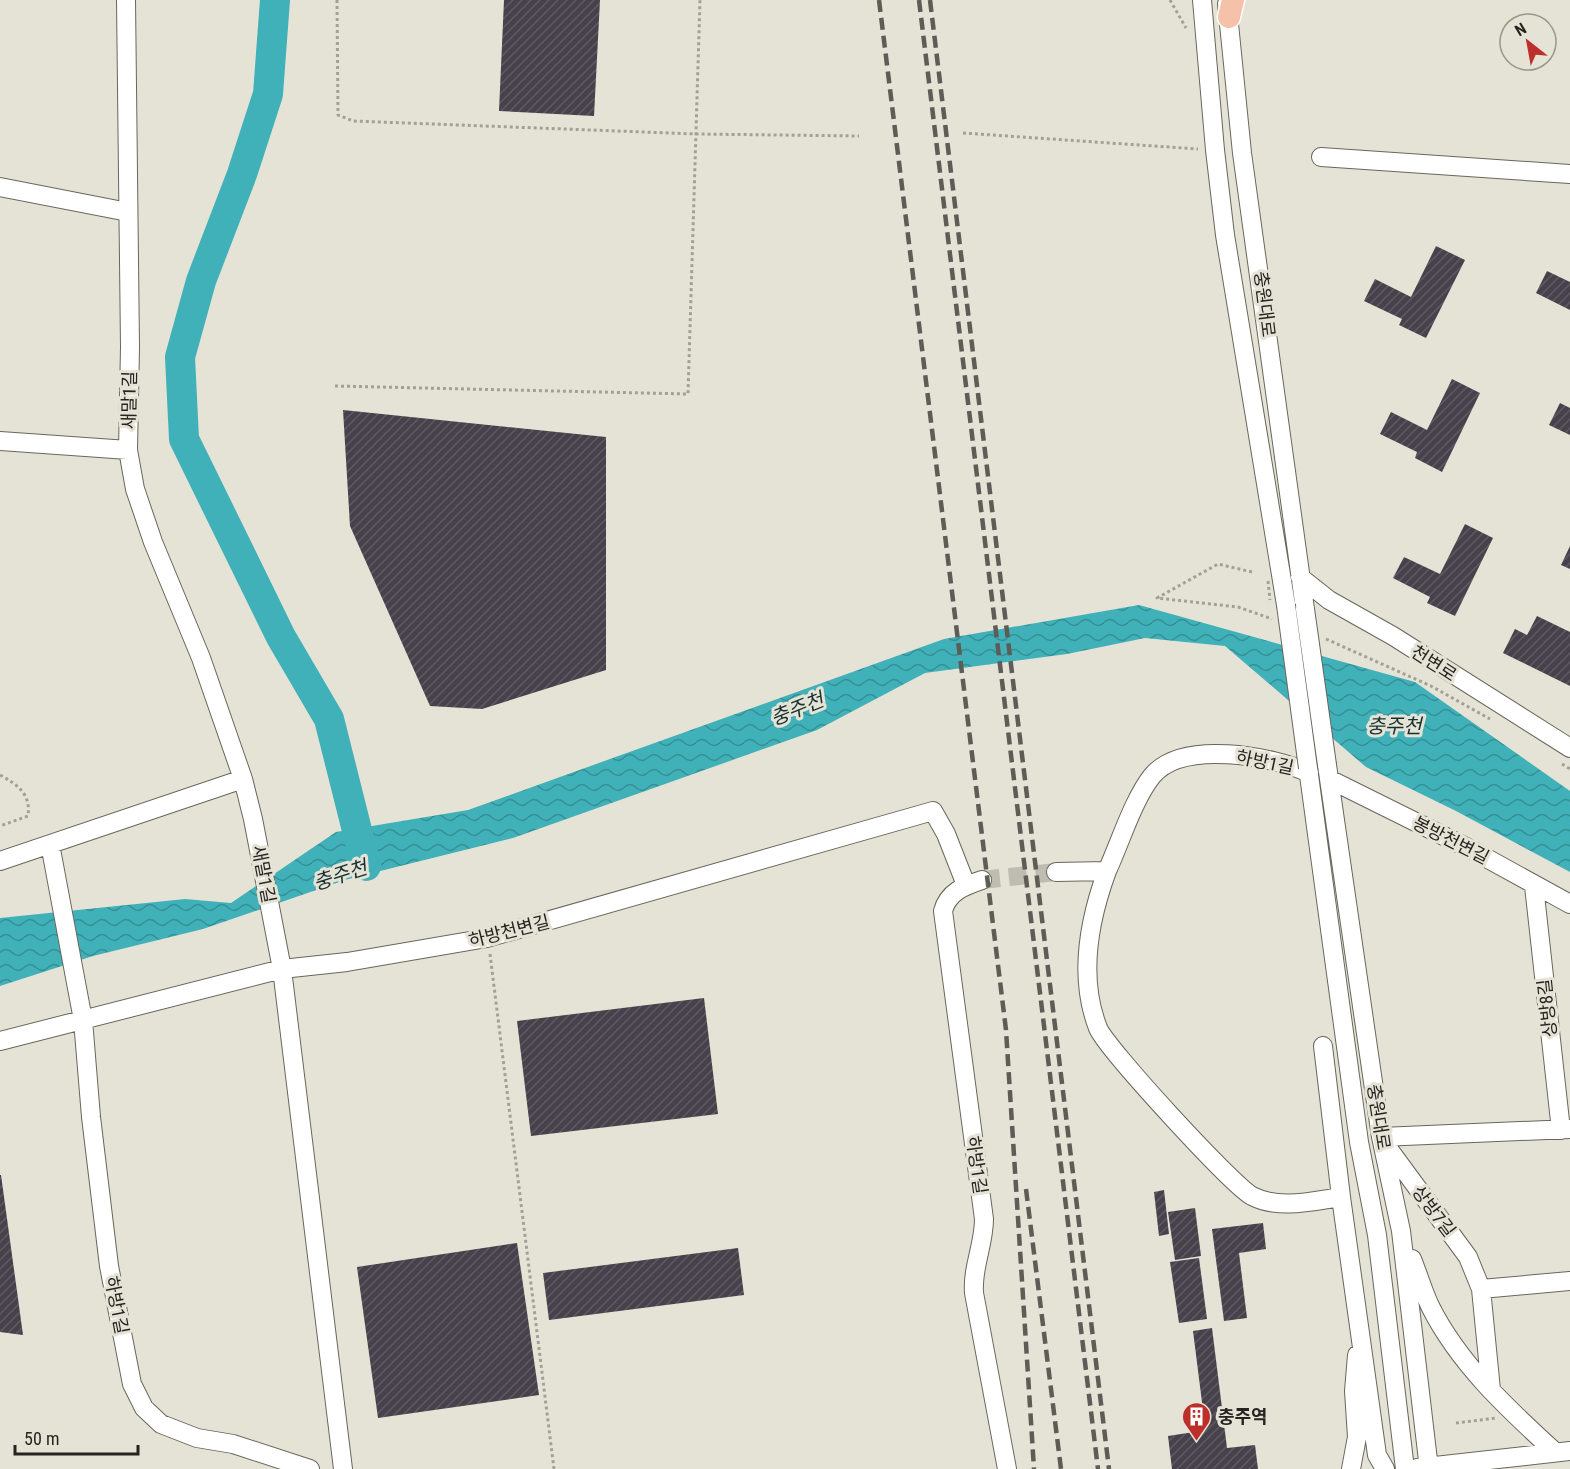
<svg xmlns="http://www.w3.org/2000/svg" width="1570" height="1469" viewBox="0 0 1570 1469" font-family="'Roboto Condensed','Noto Sans KR',sans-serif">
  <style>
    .water { fill: url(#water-waves) }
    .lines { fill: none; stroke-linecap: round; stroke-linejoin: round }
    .river { stroke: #40b1b9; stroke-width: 30 }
    .building { fill: url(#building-hatch) }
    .minor-tunnel { stroke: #bfbdb2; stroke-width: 18; stroke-dasharray: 18 9; stroke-linecap: butt }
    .minor-casing { stroke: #68675b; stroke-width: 20 }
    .major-casing { stroke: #fff; stroke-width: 25 }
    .path { stroke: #a3a197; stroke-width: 3; stroke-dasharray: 3 3; stroke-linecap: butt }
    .minor { stroke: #fff; stroke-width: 18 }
    .major { stroke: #f5c1a8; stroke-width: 22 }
    .rail { stroke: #5d5c56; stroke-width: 4.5; stroke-dasharray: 12 6; stroke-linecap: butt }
    .minor-bridge-casing { stroke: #68675b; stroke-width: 20; stroke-linecap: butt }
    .path-bridge { stroke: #a3a197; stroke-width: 3; stroke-dasharray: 3 3; stroke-linecap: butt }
    .minor-bridge { stroke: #fff; stroke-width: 18 }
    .labels { text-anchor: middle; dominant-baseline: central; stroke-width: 6; stroke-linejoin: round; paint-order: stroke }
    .street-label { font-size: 18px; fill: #252420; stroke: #e5e3d6 }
    .poi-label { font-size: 18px; font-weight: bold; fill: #252420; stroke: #e5e3d6; text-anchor: start }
    .water-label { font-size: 20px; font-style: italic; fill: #162f31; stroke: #e5e3d6 }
  </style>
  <defs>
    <pattern id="water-waves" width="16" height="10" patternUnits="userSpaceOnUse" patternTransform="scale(1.5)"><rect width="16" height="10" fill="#40b1b9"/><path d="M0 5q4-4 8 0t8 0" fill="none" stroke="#359096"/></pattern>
    <pattern id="building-hatch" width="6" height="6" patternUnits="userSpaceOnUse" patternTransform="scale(1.5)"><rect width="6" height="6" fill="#46414b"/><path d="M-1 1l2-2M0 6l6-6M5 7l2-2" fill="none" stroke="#5e5a62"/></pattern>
  </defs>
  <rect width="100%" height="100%" fill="#e5e3d6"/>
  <path class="water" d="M1139 605 1415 682 1570 791V872L1456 811 1366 767 1225 646 1145 638 1067 654 925 673 817 730 513 838 348 879 203 929 93 956 0 986V918L185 899 231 903 336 832 468 810 944 639Z"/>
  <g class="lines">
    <path class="river" d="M275 0 268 94 242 174 201 281 180 357 184 439 281 637 329 719 366 866"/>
  </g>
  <path class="building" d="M504 0H600L594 116 499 111Z
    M1436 246 1465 260 1426 338 1399 325 1402 319 1364 301 1375 279 1411 297Z
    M1547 271 1570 282V310L1536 293Z
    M1452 379 1480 393 1442 472 1415 458 1417 452 1380 434 1391 412 1427 430Z
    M1560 403 1570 408V435L1549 425Z
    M343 410 606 437V670L482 709 430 706 350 526Z
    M1465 524 1493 538 1455 616 1427 603 1430 597 1393 578 1404 557 1440 574Z
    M1570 546V569L1561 565Z
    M1537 616 1570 632V686L1503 653 1515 629 1527 635Z
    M704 998 718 1114 531 1136 517 1021Z
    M0 1175H1L23 1335 0 1332Z
    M1164 1190 1169 1234 1159 1236 1154 1192Z
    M1195 1208 1201 1256 1175 1260 1168 1212Z
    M1263 1223 1266 1249 1239 1253 1247 1318 1224 1321 1212 1229Z
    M517 1243 539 1395 378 1418 357 1267Z
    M738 1248 744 1295 549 1320 543 1273Z
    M1199 1258 1207 1319 1179 1323 1170 1262Z
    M1212 1328 1227 1448 1255 1445 1258 1469H1172L1168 1436 1194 1432 1191 1411 1203 1410 1193 1331Z"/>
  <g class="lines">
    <path class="minor-tunnel" d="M982 880 1056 872"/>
    <defs>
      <path id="minor" d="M126 0 130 347 128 450 135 489 153 542 201 658 243 779 253 819 282 969 343 1469
        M1202 0 1215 150 1225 235 1286 605
        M1227 4 1242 153 1305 609
        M1321 157 1570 174
        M0 187 128 212
        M0 441 128 450
        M1300 577 1329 600 1393 636 1570 748
        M1327 765 1381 1137 1401 1231 1429 1469
        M1308 768 1359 1142 1377 1235 1405 1469
        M1329 779 1470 849 1570 904
        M50 844 83 1020 91 1117 109 1266 132 1384 144 1408 161 1424 197 1438 233 1444 310 1469
        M0 861 243 779
        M1107 871C1089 920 1078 977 1098 1028 1106 1048 1232 1185 1252 1196 1279 1210 1313 1201 1341 1197L1377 1455 1385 1469
        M1056 872 1107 871C1120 843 1133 800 1152 776 1182 739 1272 756 1309 773
        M982 880C964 886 948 892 943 911L984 1219C984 1245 972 1267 974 1293L1007 1469
        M1534 886 1561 1130
        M0 1041 282 969 347 962 487 938 933 811 946 834 966 885
        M1323 1046 1341 1197
        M1381 1137 1570 1129
        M1385 1144 1468 1257 1481 1289 1491 1390
        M1412 1259C1418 1274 1423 1291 1430 1306 1459 1364 1508 1409 1555 1452
        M1481 1289 1570 1281
        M1417 1468 1570 1451
        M1351 1469 1357 1437 1354 1391 1357 1355"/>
      <path id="major" d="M1229 17 1233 0"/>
    </defs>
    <use href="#minor" class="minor-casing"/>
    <use href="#major" class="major-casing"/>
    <path class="path" d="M337 0 338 115 353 121 696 134 859 136
      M1170 0 1186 28
      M963 133 1198 149
      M335 386 688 394 700 0
      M1252 572 1218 564 1157 598 1238 607 1272 619
      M1326 639 1431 686 1490 719
      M1562 764 1570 769
      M0 775C18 785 31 794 28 816L0 826
      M490 954 554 1469
      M1456 1423 1496 1418"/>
    <use href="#minor" class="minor"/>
    <use href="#major" class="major"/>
    <path class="rail" d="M879 0 1006 1030 1034 1469
      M919 0 1098 1469
      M930 0 1109 1469
      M1026 1189 1061 1469"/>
    <defs>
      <path id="minor-bridge" d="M1286 605 1308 768
        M1305 609 1327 765"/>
    </defs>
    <use href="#minor-bridge" class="minor-bridge-casing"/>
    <path class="path-bridge" d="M1268 581 1270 600"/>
    <use href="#minor-bridge" class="minor-bridge"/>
  </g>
  <defs>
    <symbol id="building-pin" viewBox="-11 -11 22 30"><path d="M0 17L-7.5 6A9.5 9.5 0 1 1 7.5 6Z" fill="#bd2f2a" stroke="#e5e3d6"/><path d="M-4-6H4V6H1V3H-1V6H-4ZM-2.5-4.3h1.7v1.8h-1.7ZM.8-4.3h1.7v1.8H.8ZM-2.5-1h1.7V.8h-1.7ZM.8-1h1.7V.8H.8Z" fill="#fff"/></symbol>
  </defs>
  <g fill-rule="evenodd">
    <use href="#building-pin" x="1180" y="1400" width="33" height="45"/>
  </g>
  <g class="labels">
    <g class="street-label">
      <text transform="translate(1265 304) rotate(83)">충원대로</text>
      <text transform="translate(129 400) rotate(-89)">새말1길</text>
      <text transform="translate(1434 663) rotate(33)">천변로</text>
      <text transform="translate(1265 762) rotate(12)">하방1길</text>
      <text transform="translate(1451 840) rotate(27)">봉방천변길</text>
      <text transform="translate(264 874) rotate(79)">새말1길</text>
      <text transform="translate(509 931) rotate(-14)">하방천변길</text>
      <text transform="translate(1547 1008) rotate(-96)">상방8길</text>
      <text transform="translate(1379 1117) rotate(81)">충원대로</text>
      <text transform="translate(977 1165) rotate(82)">하방1길</text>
      <text transform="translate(1434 1211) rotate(53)">상방7길</text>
      <text transform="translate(117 1305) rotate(79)">하방1길</text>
    </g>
    <g class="poi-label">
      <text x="1218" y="1416">충주역</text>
    </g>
    <g class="water-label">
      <text transform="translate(797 709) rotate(-22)">충주천</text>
      <text x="1394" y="726">충주천</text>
      <text transform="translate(340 875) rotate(-18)">충주천</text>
    </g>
  </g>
  <g transform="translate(1528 42) rotate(329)"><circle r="28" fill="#e5e3d6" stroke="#98978d" stroke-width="1.5"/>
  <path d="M0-4.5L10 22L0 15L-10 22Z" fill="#bd2f2a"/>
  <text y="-9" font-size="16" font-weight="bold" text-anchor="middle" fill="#252420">N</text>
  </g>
  <path d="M15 1445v9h123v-9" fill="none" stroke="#252420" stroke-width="3"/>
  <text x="24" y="1445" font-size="18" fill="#252420" stroke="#e5e3d6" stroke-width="4.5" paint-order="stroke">50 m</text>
</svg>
